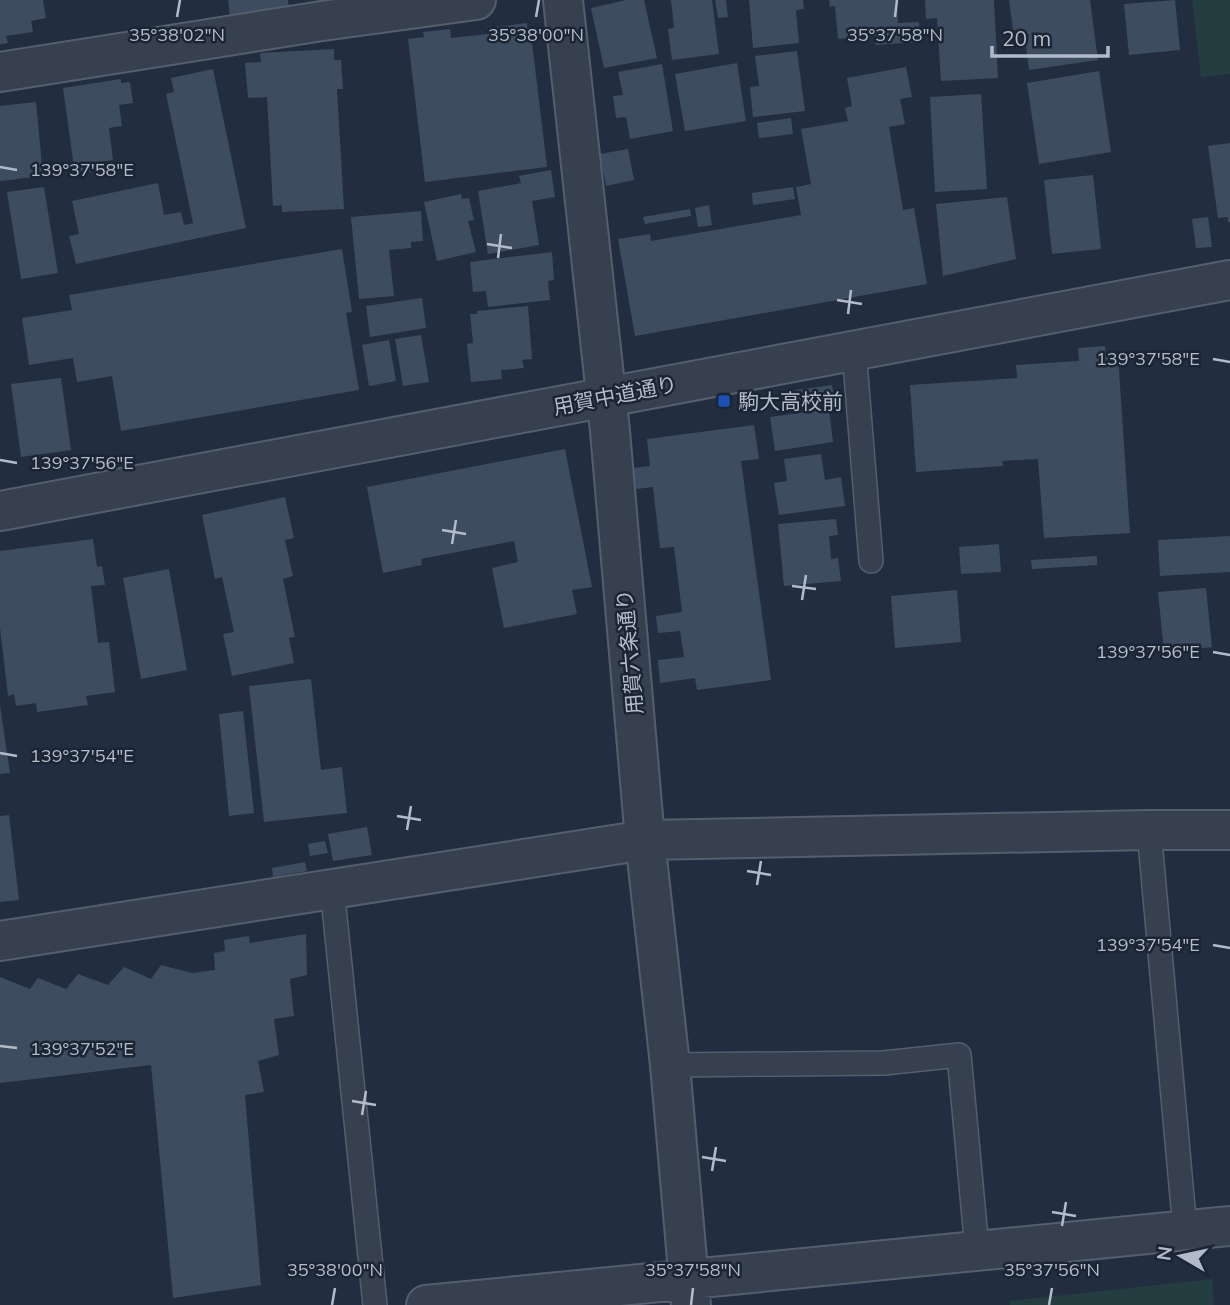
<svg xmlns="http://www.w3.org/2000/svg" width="1230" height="1305" viewBox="0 0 1230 1305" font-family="Mulish,'Noto Sans JP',sans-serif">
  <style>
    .green { fill: #243d40 }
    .building { fill: #3d4c5f }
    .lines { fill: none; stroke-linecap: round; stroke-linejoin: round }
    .service-casing { stroke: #545e6d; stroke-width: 26 }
    .minor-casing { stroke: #545e6d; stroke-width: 42 }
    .tertiary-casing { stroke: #545e6d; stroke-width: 42 }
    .service { stroke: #36404f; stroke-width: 23 }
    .minor { stroke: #36404f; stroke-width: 38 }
    .tertiary { stroke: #36404f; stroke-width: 38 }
    .ticks { fill: none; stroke: #b2bbca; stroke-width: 2.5 }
    .transit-dot { fill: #1a4fb4; stroke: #1b2534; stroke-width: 2.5 }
    .labels { text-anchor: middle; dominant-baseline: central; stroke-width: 5; stroke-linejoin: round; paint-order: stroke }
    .street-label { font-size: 21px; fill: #b2bbca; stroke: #1b2534 }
    .poi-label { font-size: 21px; fill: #b2bbca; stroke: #1b2534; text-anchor: start }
    .ticks-label { font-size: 18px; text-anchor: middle; fill: #b2bbca; stroke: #1b2534; stroke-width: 5; stroke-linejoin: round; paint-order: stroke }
  </style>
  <rect width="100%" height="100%" fill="#222e3f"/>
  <path class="green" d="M1192 0H1230V74L1201 77Z
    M1212 1279 1214 1305H1010L1009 1301Z"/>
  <path class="building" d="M0 0H43L46 18 31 21 33 32 6 36 8 43 0 44Z
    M228 0H288L289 9 230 16Z
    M626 0H644L657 58 604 68 591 8Z
    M671 0H712L719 54 672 60 668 29 674 28Z
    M715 0H726L728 17 718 18Z
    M749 0H803L804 9 796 10 799 43 753 48Z
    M829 0H897L898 23 919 22 920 42 876 45 875 36 838 39 835 6 830 7Z
    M925 0H994L998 78 941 81 937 18 926 19Z
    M1009 0H1090L1098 60 1029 70 1024 29 1013 30Z
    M1175 0 1180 50 1129 55 1124 4Z
    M527 23 528 35 531 34 547 167 425 182 408 39 424 37 423 32 450 29 451 38 488 34 487 28Z
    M334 49V60H341L343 89H337L344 209 282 212V205L273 206 267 97 248 98 245 63 261 62 260 53Z
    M797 51 805 111 753 117 750 87 759 86 755 56Z
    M737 63 746 121 685 131 675 74Z
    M662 64 673 131 630 139 626 117 616 118 613 96 623 95 618 72Z
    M906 67 912 97 900 99 905 124 889 127 903 210 914 208 927 284 635 336 618 239 650 234 651 241 801 215 796 187 811 184 801 129 848 121 845 108 852 106 847 78Z
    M213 69 246 228 76 264 69 236 79 234 72 201 158 183 164 215 181 212 184 225 193 223 166 94 174 92 171 78Z
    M1099 71 1111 152 1039 164 1027 83Z
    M121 79V83L130 82 133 103 119 105 122 126 109 128 113 160 99 162V170L75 174 63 88Z
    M981 94 987 189 935 192 930 97Z
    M36 102 43 176 0 181V106Z
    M791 118 793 134 759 138 757 123Z
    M1230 143V222H1228V217L1218 218 1208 146Z
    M628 149 634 180 606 186 600 154Z
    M551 170 555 197 532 201 539 245 488 254 478 191 521 183 519 176Z
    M1093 175 1101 249 1052 254 1044 180Z
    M44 187 58 273 21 279 7 192Z
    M793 187 795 199 753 205 752 193Z
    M461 194 462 199 469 198 474 220 468 221 476 252 437 261 424 202Z
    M1007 197 1016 259 943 276 936 204Z
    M709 205 712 225 698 227 695 208Z
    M690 209 691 216 645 224 643 217Z
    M421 211 423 241 411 242V248L389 250 394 296 359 299 351 217Z
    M1208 217 1212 247 1196 248 1192 219Z
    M342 249 352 312 346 313 359 390 121 431 112 376 77 382 73 358 29 365 22 318 72 310 69 295Z
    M552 252 554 280 548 281 550 300 488 307 486 291 473 292 470 262Z
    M422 298 426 328 370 337 366 306Z
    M528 306 532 359 522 360 524 368 501 370 502 379 471 382 467 344 473 343 470 314H477V311Z
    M421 335 429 382 403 386 395 339Z
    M389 340 396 381 369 386 362 345Z
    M1105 346 1106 357 1118 356 1130 533 1044 538 1038 459 1002 461 1003 466 916 472 910 385 1017 378 1016 365 1079 361 1078 348Z
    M61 378 71 450 21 457 11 384Z
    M832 385 834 399 790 405 789 391Z
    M829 409 833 442 775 451 770 417Z
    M754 425 759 459 741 461 771 680 697 690 695 678 660 683 658 660 684 657 680 631 658 633 656 616 682 612 674 547 660 548 653 487 636 489 633 468 650 466 647 439Z
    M565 449 592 587 572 590 577 614 504 628 492 568 518 562 514 541 421 559 422 565 383 573 367 487Z
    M821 454 825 480 841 477 845 506 779 515 774 483 787 481 784 459Z
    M285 497 294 538 285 540 293 576 283 579 295 637 289 638 294 663 232 676 223 634 234 632 222 577 215 579 202 515Z
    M836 519 838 535 829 536 831 559 838 558 841 581 784 586 778 524Z
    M1230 536V572L1160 576 1158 540Z
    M93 539 97 567 102 566 105 585 91 586 98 643 109 642 115 692 86 696 88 705 37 712 36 703 16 706 14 694 8 696 0 628V551Z
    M999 544 1001 572 961 574 959 547Z
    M1097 556V565L1032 569 1031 560Z
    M169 569 187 670 141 679 123 578Z
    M1206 588 1212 647 1164 652 1158 592Z
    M957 590 961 642 895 648 891 596Z
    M311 679 321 770 342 767 347 813 264 822 249 686Z
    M0 705 10 773 0 774Z
    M243 711 254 813 229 816 219 714Z
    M9 815 19 900 0 902V816Z
    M367 827 372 855 333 861 328 834Z
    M325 841 328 853 310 856 308 844Z
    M305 862 307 871 273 877 272 868Z
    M306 934 307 975 290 979 294 1016 274 1019 279 1055 258 1061 264 1092 245 1095 261 1285 173 1298 151 1065 0 1083V977L30 989 38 978 66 989 78 974 108 985 124 967 151 979 161 965 192 973 215 970 214 953 225 951 224 940 249 936 250 943Z"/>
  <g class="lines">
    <defs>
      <path id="service" d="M854 350 871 561
        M1149 830 1185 1230
        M332 888 375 1305
        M670 1065 884 1063 959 1055 977 1249"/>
      <path id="minor" d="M563 0 610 431 645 840 670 1065 691 1305
        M0 72 322 21 476 0
        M0 941 645 840 1149 830H1230
        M426 1305 1230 1226"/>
      <path id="tertiary" d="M0 511 1230 280"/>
    </defs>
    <use href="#service" class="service-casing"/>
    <use href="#minor" class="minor-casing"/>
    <use href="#tertiary" class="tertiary-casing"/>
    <use href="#service" class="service"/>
    <use href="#minor" class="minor"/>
    <use href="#tertiary" class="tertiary"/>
  </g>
  <path class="ticks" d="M177 17 180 0M536 17 539 0M895 17 897 0M0 167 17 170M487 244 512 248M498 258 501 234M837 300 862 304M848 314 851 290M1213 359 1230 362M0 460 17 463M442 530 466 534M452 544 456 520M792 586 816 589M802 600 806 575M1213 652 1230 655M0 753 17 756M397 816 421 820M407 830 411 806M747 871 771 875M757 885 761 861M1213 945 1230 948M0 1046 17 1048M352 1101 376 1105M362 1115 366 1091M702 1157 726 1161M712 1171 716 1147M1052 1212 1076 1216M1062 1226 1066 1202M332 1305 335 1288M691 1305 693 1288M1049 1305 1052 1288"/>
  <rect class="transit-dot" x="717" y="394" width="14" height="14" rx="3.5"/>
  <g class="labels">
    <g class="street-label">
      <text transform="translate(615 395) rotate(-11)">用賀中道通り</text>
      <text transform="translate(629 652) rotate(-95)">用賀六条通り</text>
    </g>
    <g class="poi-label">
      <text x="738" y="401">駒大高校前</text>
    </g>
  </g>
  <g class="ticks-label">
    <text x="177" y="41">35°38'02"N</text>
    <text x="536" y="41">35°38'00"N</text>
    <text x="895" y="41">35°37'58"N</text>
    <text x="82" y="176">139°37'58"E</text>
    <text x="1148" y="365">139°37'58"E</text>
    <text x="82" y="469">139°37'56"E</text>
    <text x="1148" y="658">139°37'56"E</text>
    <text x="82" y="762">139°37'54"E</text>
    <text x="1148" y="951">139°37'54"E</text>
    <text x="82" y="1055">139°37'52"E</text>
    <text x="335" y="1276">35°38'00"N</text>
    <text x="693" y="1276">35°37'58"N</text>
    <text x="1052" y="1276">35°37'56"N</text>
  </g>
  <g transform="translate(1181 1256) rotate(279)" stroke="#1b2534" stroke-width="5" paint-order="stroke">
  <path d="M0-5L12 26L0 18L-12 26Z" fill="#b2bbca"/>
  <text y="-10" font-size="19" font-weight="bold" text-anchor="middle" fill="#b2bbca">N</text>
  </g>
  <path d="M992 46v10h116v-10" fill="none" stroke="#b2bbca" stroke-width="3.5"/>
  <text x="1002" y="46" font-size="21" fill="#b2bbca" stroke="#1b2534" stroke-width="5" paint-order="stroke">20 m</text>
</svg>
